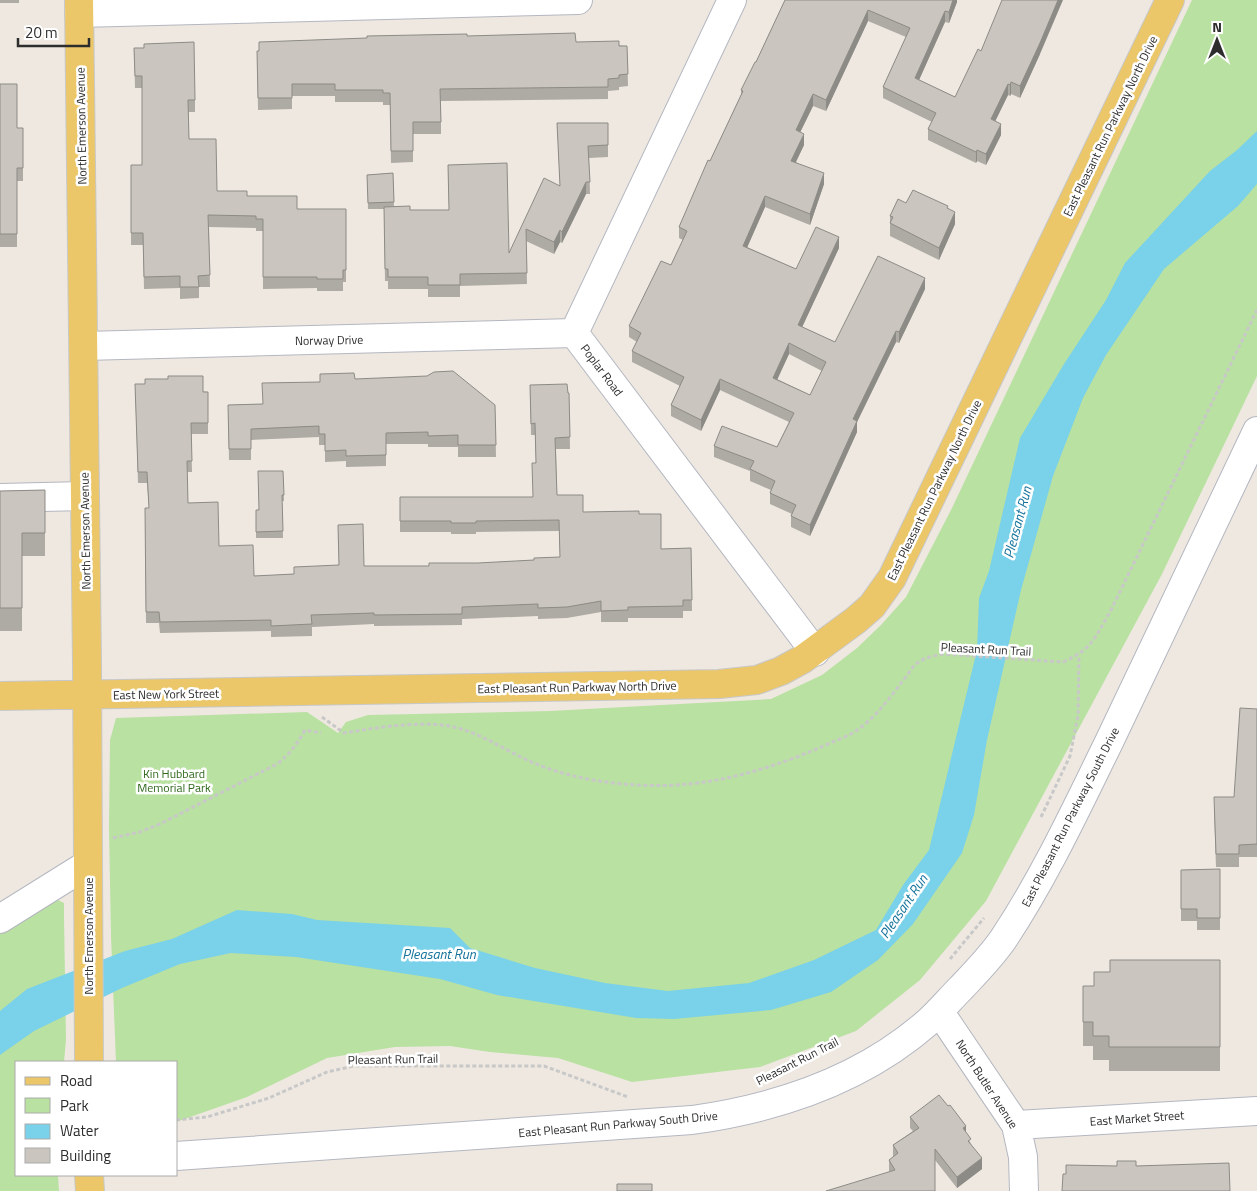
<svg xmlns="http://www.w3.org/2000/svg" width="1257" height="1191" viewBox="0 0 1257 1191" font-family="'Titillium Web',sans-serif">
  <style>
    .green { fill: #b9e1a1 }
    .water { fill: #7ad1ea }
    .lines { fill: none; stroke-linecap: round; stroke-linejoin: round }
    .minor-casing { stroke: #b4b7c0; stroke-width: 30 }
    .major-casing { stroke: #c8c8c8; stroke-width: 30 }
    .path { stroke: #c8c8c8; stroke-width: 3; stroke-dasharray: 4 2.5; stroke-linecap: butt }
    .minor { stroke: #fff; stroke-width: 28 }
    .major { stroke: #ebc769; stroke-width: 28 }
    .wall { fill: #aeaaa4; fill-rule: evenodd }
    .shaded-wall { fill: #8d8b86 }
    .building { fill: #cac6bf; stroke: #8d8b86; fill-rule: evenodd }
    .labels { text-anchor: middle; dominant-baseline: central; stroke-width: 5; stroke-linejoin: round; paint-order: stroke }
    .street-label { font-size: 12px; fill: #2d2d2d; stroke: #fff }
    .park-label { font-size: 12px; fill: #31691f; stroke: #fff }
    .water-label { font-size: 14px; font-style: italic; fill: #14729b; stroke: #fff }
  </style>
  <rect width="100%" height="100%" fill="#eee8e1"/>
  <path class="green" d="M1192 0H1257V376L1162 574 986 901 920 980 856 1031 760 1067 632 1082 558 1058 490 1052 450 1046 395 1047 327 1058 247 1097 176 1122V1062H116L111 936 109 829 110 740 116 718 307 712 338 733 346 722 368 715 550 711 771 699 822 675 857 648 881 625 906 597 952 508Z
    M58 900 64 903V917L66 1040 64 1062H16V1175H58L59 1191H0V929L46 901Z"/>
  <path class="water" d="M1257 131V184L1238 206 1164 269 1106 355 1083 398 1053 476 1021 590 987 740 974 815 962 853 913 924 878 960 831 992 771 1010 674 1019 636 1018 497 995 440 979 296 957 231 953 180 964 122 988 34 1031 0 1055V1011L27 989 125 951 172 939 237 910 292 914 317 920 450 928 470 948 535 968 605 983 668 991 749 983 814 960 876 930 903 885 929 850 977 650 979 598 989 571 1020 438 1064 364 1106 300 1125 263 1210 171 1237 150Z"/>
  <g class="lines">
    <defs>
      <path id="minor" d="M79 13 578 0
        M574 333 815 652
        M574 333 732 0
        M84 346 574 333
        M0 498 85 496
        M0 919 88 864
        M939 1011 1016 1125 1023 1157 1024 1191
        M1016 1125 1257 1111
        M176 1156 692 1120C778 1108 862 1080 928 1022 940 1011 950 999 961 988 976 972 992 956 1004 938 1045 876 1076 809 1109 742 1159 639 1208 535 1257 431"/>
      <path id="major" d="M79 0 87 664 89 1062
        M0 696 719 684 757 680 781 671 803 659 856 620 872 606 892 578 1170 0
        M89 1175 90 1191"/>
    </defs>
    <use href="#minor" class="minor-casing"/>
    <use href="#major" class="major-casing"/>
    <path class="path" d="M322 717 344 733C375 728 410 722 442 725 473 728 501 748 529 761 576 782 638 789 689 784 737 779 786 763 830 743 839 739 849 736 857 730 873 720 890 698 901 683 906 678 910 670 915 665 922 658 933 656 943 654L1063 662C1093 649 1095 637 1111 610L1257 310
      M1041 817 1070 756 1078 716 1079 656
      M113 838 140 832 160 824 277 764C290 754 297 744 305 730L321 733
      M950 959 984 918
      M176 1120 207 1117 269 1098 327 1072 354 1066H544L628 1097"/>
    <use href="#minor" class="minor"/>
    <use href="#major" class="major"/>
  </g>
  <path class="wall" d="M0 0H19V3H0Z
    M785 0H957V2L949 23 945 22 919 80 955 97 981 51 1040 54 1020 98 1011 94 1010 96 1008 95 995 121 1001 135 986 165 977 161 976 163 928 140V129L932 122 883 98V87L906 37 868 21 826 111 813 106 800 132 804 145 796 162 824 184 810 225 765 207 747 247 796 269 839 248 802 327 835 342 925 289 899 343 896 342 857 422V432L810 536 791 527V516L792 514 770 504V493L771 490 750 481V471L714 457V446L777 447 789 422 720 390 701 431 671 416V405L680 386 632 362V351L637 342 629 337V326L671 265 683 240 679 238V227L741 95V90L756 62ZM789 354 822 371 810 395 777 379Z
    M467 36 627 46 628 86 619 87V90L608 91V99L441 101V134H413V162L391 163 390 105H383V102H335V96H292V109L258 110 257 51Z
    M134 48 195 100V112H188L189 139 217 191 247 196 297 209H346V282H343V291H317V288L263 289V231H256V228L209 227 210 287H199V298L180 299V288L144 289 143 245H131V165H142V88H135Z
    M0 84 17 128H23V181H17V247H0Z
    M557 123H608V157L589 158 590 194H586L562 243 560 242 554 254 526 241 527 284 460 286V297H428V289H388V281H385L384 209H368L367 175 393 173 394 207 410 210H449L448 165 509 253 560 185Z
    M906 203 948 208 955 224 939 260 890 236V216Z
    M355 379 495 405 496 457H458V447H428V444H386V466L346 467V461L325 462V445H319V437L251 440V460H229L228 405 262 404 320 382Z
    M135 384 208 392V434H191L192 472H187L188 503 219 546 254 576 294 574 339 565 338 525 364 566H429L534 560 560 557 559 531 476 532V534H451V532H400V497H533L536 463 535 435H531L530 385 569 393 570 449H556L557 495 583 512 639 514 661 549 691 548 692 611H683V618H628V622H601V612L567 618 538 619V616L462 619V625L374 626V624L312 627V636L271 637V631L160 633 159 623H146L145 508H149L147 483H138Z
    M283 471 284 501H282L283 538H256V510H259Z
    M45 490V556H22V631H0V491Z
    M1257 709V857H1239V867H1216L1214 809 1234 797Z
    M1220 869V930H1197V921H1181V870Z
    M1220 960V1071H1109V1060H1093V1046H1083V986H1094L1110 972Z
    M910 1117 966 1133 982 1169 957 1188 935 1160 889 1172V1160L893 1157V1145L913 1131 910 1128Z"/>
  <path class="shaded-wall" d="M953 0H957V2L949 23V12Z
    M1058 0H1063L1040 54 1020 98V86Z
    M868 10V21L826 111V100Z
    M945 11V22L915 89V78Z
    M1011 82V94L1010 96V85Z
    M1008 84V95L991 130V119Z
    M813 94V106L796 141V130Z
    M1001 124V135L986 165V154Z
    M804 134V145L791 172V161Z
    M977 150V161L976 163V152Z
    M824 173V184L810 225V214Z
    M586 182V194L562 243V232Z
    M765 196V207L743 257V246Z
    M955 212V224L939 260V248Z
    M560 230V242L554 254V242Z
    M839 237V248L798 336V325Z
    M925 278V289L899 343V332Z
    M896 331V342L857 422V432L810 536V525L853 419Z
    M789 343V354L773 389V378Z
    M720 379V390L701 431V420Z
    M966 1126V1137L963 1128Z
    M982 1158V1169L957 1188V1177Z"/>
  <path class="building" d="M785 0H953L949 12 945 11 915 78 955 97 978 49 981 51 1002 0H1058L1040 43 1020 86 1011 82 1010 85 1008 84 991 119 1001 124 986 154 977 150 976 152 928 129 936 113 883 87 910 28 868 10 826 100 813 94 796 130 804 134 791 161 824 173 810 214 765 196 743 246 796 269 816 227 839 237 798 325 835 342 878 256 925 278 899 332 896 331 853 419 857 421 810 525 791 516 796 505 770 493 775 481 750 469 754 461 714 446 722 426 777 447 794 413 720 379 701 420 671 405 684 377 632 351 641 333 629 326 661 261 671 265 687 231 679 227 708 160 710 161 743 91 741 90 755 62H756ZM789 343 826 362 810 395 773 378Z
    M575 33 576 42 619 41V46H627L628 74 619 75V78L608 79V87L440 89 441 122H413V151H391L390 93H383V90H335V84H292V98H258L257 51H259V42L367 38V36L467 34V36Z
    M194 42 195 100H188L189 139H216L217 191H247V196H297V209H346V270H343V279H317V277H263V219H256V216L208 215 210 275 198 276 199 287H180V276L144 277 143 233H131V165H142V76H135L134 48H144V44Z
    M0 84H17V128H23V168H17V234H0Z
    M557 123H608V145L588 146 590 182H586L562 232 560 230 554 242 526 229 527 273 460 274V285H428V277H388V269H385L384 207 410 206V210H449L448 165 507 163 509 253 544 178 560 186Z
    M393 173 394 202 368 203 367 175Z
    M913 190 948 206 947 208 955 212 939 248 890 223 893 217 890 216 898 199 906 203Z
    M453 371 495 405 496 445H458V435L428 436V432L386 433V455L346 456V450L325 451V434H319V426L251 429V449H229L228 405 263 404 262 383 320 382V374L354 373 355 379 427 376 434 372Z
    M168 376H203V392H208V423H191L192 461H187L188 503 218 502 219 546 253 545 254 576 294 574V567L339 565 338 525 363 524 364 566H429V563H478L534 560V558L560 557 559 520 476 521V523H451V521H400V497H533L532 463H536L535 423 531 424 530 385 567 384 568 393H569L570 437 555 438 557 495H583V512L639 511V514H661V549L691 548 692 600H683V606L628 607V610L601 611V601L567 607 538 608V604L462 607V614L374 615V613L311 615 312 624 271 626V620L160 622 159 612H146L145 508H149L147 472H138L135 384H145V379H168Z
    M258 471H283L284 495H282L283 531 256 532V510H259Z
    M45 490V533H22V608H0V491Z
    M1240 708 1257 709V844L1239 845V854H1216L1214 797H1234Z
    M1220 869V918H1197V909H1181V870Z
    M1110 960H1220V1047H1109V1036H1093V1022H1083V986H1094V972H1110Z
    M939 1095 948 1106 950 1105 966 1126 963 1128 971 1139 968 1141 982 1158 957 1177 935 1149V1191H826L895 1170 889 1160 898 1153 893 1145 919 1128 910 1117Z
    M1117 1161H1136V1166L1229 1163 1230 1191H1062L1063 1174H1066V1165L1117 1166Z
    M617 1184H652V1191H617Z"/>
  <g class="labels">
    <g class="street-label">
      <text transform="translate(81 126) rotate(-91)">North Emerson Avenue</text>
      <text transform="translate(1110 126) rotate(-64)">East Pleasant Run Parkway North Drive</text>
      <text transform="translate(329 340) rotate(-1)">Norway Drive</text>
      <text transform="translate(602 370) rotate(53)">Poplar Road</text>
      <text transform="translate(934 490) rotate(-64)">East Pleasant Run Parkway North Drive</text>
      <text transform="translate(85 531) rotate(-91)">North Emerson Avenue</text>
      <text transform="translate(986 649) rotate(3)">Pleasant Run Trail</text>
      <text transform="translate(577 687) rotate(-1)">East Pleasant Run Parkway North Drive</text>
      <text transform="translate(166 694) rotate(-1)">East New York Street</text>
      <text transform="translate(1070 817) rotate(-63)">East Pleasant Run Parkway South Drive</text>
      <text transform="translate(88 936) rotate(-90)">North Emerson Avenue</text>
      <text transform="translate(393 1059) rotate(-1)">Pleasant Run Trail</text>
      <text transform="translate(797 1061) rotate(-27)">Pleasant Run Trail</text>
      <text transform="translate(987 1084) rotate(57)">North Butler Avenue</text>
      <text transform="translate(1137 1118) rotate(-4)">East Market Street</text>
      <text transform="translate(618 1124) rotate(-5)">East Pleasant Run Parkway South Drive</text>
    </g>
    <g class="park-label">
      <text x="174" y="773">Kin Hubbard<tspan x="174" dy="14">Memorial Park</tspan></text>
    </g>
    <g class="water-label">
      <text transform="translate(1017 522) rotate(-75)">Pleasant Run</text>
      <text transform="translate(903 906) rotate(-56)">Pleasant Run</text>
      <text x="439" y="953">Pleasant Run</text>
    </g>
  </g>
  <rect x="15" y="1061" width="162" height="115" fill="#ffffff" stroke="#ababab"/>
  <rect x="25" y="1077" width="25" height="8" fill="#ebc769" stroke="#ababab"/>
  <text x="60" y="1086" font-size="15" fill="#2d2d2d">Road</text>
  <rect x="25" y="1098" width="25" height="15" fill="#b9e1a1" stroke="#ababab"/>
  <text x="60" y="1111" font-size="15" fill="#2d2d2d">Park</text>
  <rect x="25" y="1124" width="25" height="15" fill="#7ad1ea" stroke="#ababab"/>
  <text x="60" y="1136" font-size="15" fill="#2d2d2d">Water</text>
  <rect x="25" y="1148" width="25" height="15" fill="#cac6bf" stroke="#ababab"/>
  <text x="60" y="1161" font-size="15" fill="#2d2d2d">Building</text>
  <g transform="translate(1217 40)" stroke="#ffffff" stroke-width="4" paint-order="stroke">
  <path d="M0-4L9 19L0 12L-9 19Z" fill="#2d2d2d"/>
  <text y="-8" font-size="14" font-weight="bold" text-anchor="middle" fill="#2d2d2d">N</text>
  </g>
  <path d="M18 38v8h71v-8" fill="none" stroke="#2d2d2d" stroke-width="2.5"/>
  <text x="25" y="38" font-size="15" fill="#2d2d2d" stroke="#ffffff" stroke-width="4" paint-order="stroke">20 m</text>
</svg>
